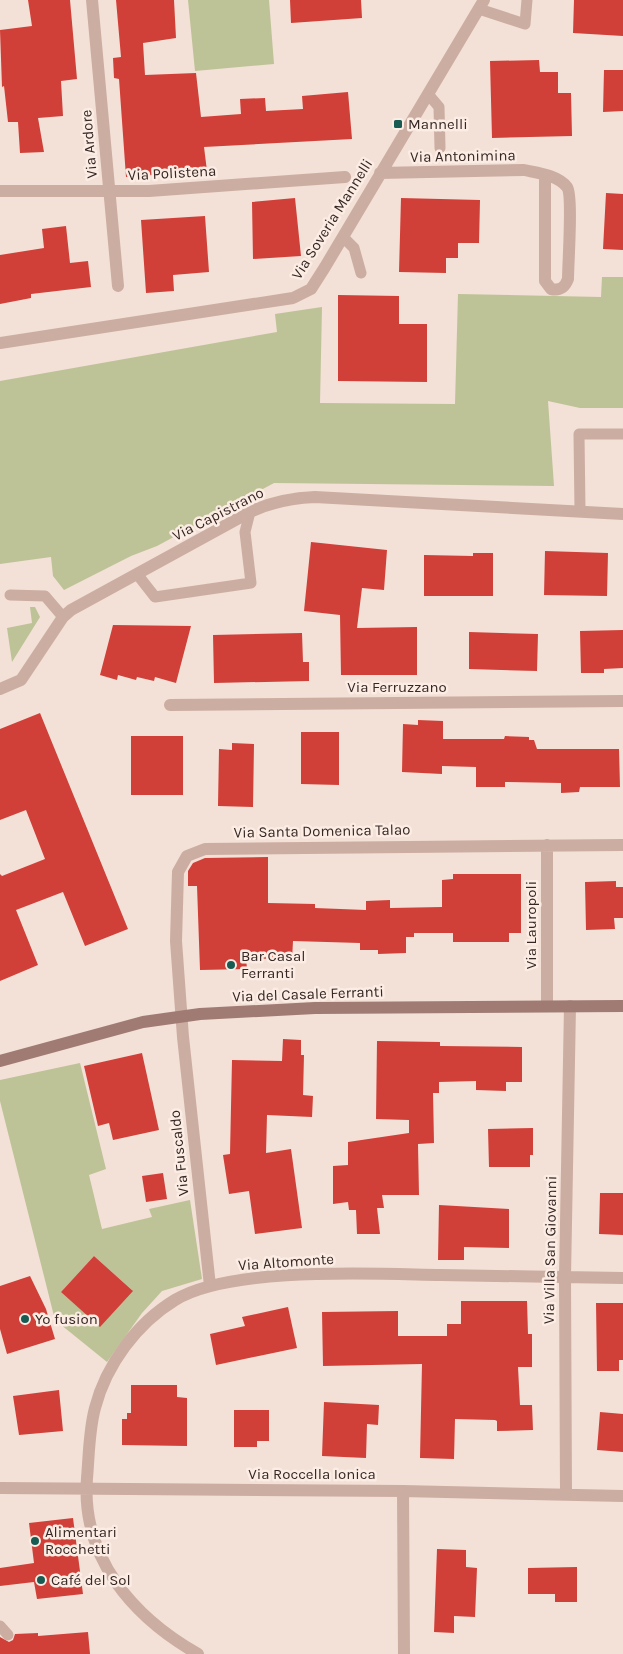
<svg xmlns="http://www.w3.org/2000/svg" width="623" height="1654" viewBox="0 0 623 1654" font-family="Karla,sans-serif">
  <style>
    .green { fill: #bdc396; fill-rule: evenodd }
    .building { fill: #d04038 }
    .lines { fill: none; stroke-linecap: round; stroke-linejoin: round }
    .lane { stroke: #ccada2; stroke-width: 11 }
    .street { stroke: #ccada2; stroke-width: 12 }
    .secondary { stroke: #a07b74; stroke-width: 12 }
    .poi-dot { fill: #185b52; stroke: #fbece4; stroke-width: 2 }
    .labels { text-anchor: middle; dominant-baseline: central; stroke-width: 5; stroke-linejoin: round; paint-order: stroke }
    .poi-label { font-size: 15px; fill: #362725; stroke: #fbece4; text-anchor: start }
    .street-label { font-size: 15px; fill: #362725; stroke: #fbece4 }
  </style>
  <rect width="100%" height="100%" fill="#f3e0d7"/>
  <path class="green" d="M188 0H269L274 64 195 71Z
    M602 277H623V408H580L548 401 554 486 274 483 157 546 131 556 64 590 53 576 51 557 0 564V381L277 332 275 314 322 307 320 403 455 404 458 294 601 297Z
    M30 607H35L40 617 12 662 7 628 32 623Z
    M80 1063 106 1169 89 1175 102 1229 152 1217 149 1209 190 1200 202 1279 162 1291 142 1313 107 1362 55 1320 0 1101V1080ZM94 1256 132 1290V1291L61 1292Z"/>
  <path class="building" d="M28 0H70L77 79 61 81 63 116 38 118 44 152 20 153 18 122H8L4 86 2 87 0 30 32 26Z
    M116 0H174L176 38 143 43 145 75 196 73 201 117 241 114 240 99 265 98 266 111 303 109 302 96 348 92 352 139 204 147 207 171 126 177 119 79 114 78 113 58 121 57Z
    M290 0H361L362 18 291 23Z
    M574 0H623V36L573 33Z
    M539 60 540 72H558V93H571L572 136 492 138 490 61Z
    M604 70H623V111L603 112Z
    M606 193 623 194V250L603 249Z
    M295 198 301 256 253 259 252 202Z
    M401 198 480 200 479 243H458V258H446V273L399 272Z
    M205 216 209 272 173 275 174 291 146 293 141 220Z
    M66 226 70 263 88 261 91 287 31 294V298L0 304V255L44 248 42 229Z
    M338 295 399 296V324H427V382L338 381Z
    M311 542 387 550 384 590 362 588 357 628 417 627V675H341L340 615 304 611Z
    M545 551 608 553 607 596 544 595Z
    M473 553H493V596H424V555L473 556Z
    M113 625 191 626 176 683 155 677 154 681 137 677 136 680 118 675 117 680 100 675Z
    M623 630V668L604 669V673H581L580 631Z
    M469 632 538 634 537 671 469 669Z
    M302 633 303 662H309V681L214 683 213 635Z
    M40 713 128 929 85 946 63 892 16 910 38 965 0 981V874L2 876 45 859 26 810 0 820V729Z
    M418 720 443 721V739H504L505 736 529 737V740H534L537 749H619L620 787H580L579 792 561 793V783L505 782V787H476V767L442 766V774L402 772 403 724 418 725Z
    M301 732H339V785L301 784Z
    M131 736H183V795H131Z
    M232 743 254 744 253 807 218 806 219 749 232 750Z
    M268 857V903L315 904V908L366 910V901L390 900V908L442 907V880L453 879V874H521V933H509V942H453V933H414V937H406V953L378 954V950H360V943L293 941 292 960 246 958 247 969 200 970 197 886H188V871L193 863 205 858Z
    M616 881V887H623V918H614L615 929 586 930 585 882Z
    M283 1039 301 1040V1055H304L303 1095 313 1096 312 1117 267 1115 266 1153 291 1149 302 1228 255 1234 249 1191 229 1194 223 1155 230 1154 232 1060 282 1061Z
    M377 1041 440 1042V1046L522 1047V1082H506V1091L476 1090V1081L439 1082V1093H433L434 1143 418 1144 419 1195H382L384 1208H377L380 1234H357L356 1210H349L348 1202 333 1204V1166L348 1165V1142L409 1133V1120L376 1119Z
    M142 1053 159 1130 113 1140 109 1123 98 1126 84 1066Z
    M533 1128V1155H530V1167H489L488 1129Z
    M163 1173 167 1199 146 1202 142 1176Z
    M600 1193H623V1235L599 1234Z
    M439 1205 509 1209V1248L464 1247V1260H438Z
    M94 1256 133 1291 100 1327 61 1292Z
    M30 1276 46 1309 55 1339 7 1354 0 1329V1286Z
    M461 1301H527L528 1334H532V1367H518L520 1405H532L533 1430 497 1431V1421L495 1420 455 1419 454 1459 420 1458 422 1364 323 1366 322 1312 398 1311V1336H447V1324H461Z
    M596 1303H623V1360H619V1371H597Z
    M288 1307 297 1348 216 1365 210 1334 245 1326 242 1317Z
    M131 1385H177V1397L187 1398V1446L122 1445V1419H127V1413H131Z
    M59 1390 63 1431 19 1435 13 1396Z
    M324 1402 379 1405 378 1425 367 1424 366 1458 322 1456Z
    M234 1410H269V1441H257V1447H234Z
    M600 1412 623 1414V1452L597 1450Z
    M73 1518 83 1594 37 1599 34 1582 0 1586V1568L34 1563 29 1523Z
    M437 1549 466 1550V1567L477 1568 475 1617 454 1616V1633L434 1632Z
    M577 1567V1602H555V1594H528V1568Z
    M88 1632 90 1654H0V1637L9 1642 13 1640 15 1634 38 1633V1636Z"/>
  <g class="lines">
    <path class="lane" d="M479 9 525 24 527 0
      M428 94 439 107 440 148
      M343 237 354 248 361 273
      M580 511 579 434H623
      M137 574 155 597 251 583 245 532 250 512
      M10 595 45 596 63 617
      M0 1626 8 1635"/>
    <path class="street" d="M92 0 118 286
      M380 173 524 170C538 173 558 175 567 187 573 195 568 264 568 279 565 287 561 291 551 289L545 281V175
      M0 191H149L345 177
      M0 343 293 298 311 289 325 267 484 0
      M0 689 21 680 63 617 71 610 250 512C271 502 292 498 315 497L623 514
      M170 705 623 701
      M547 1005V845
      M210 1286 183 1037 176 941 178 872 187 856 205 849 623 845
      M0 1488 403 1491 623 1496
      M403 1491 404 1654
      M566 1494 565 1277 570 1006
      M198 1654C133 1617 81 1558 87 1478 89 1455 89 1430 95 1408 106 1365 137 1323 175 1300 230 1266 375 1274 441 1275 502 1276 562 1277 623 1278"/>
    <path class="secondary" d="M0 1061 143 1022 200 1014 315 1008 623 1006"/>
  </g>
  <g class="poi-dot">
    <rect x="393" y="119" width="10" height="10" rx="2.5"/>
    <circle cx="231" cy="965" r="5"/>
    <circle cx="25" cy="1319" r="5"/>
    <circle cx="35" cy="1541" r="5"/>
    <circle cx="41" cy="1580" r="5"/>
  </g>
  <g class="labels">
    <g class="poi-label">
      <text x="408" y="124">Mannelli</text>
      <text x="241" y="956">Bar Casal<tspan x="241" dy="17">Ferranti</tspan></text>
      <text x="35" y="1319">Yo fusion</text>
      <text x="45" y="1532">Alimentari<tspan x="45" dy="17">Rocchetti</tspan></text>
      <text x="51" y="1580">Café del Sol</text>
    </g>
    <g class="street-label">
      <text transform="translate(89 144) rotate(-95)">Via Ardore</text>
      <text transform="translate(463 156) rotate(-1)">Via Antonimina</text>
      <text transform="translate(172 173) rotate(-3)">Via Polistena</text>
      <text transform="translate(332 219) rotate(-58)">Via Soveria Mannelli</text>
      <text transform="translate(218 514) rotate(-27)">Via Capistrano</text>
      <text x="397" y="687">Via Ferruzzano</text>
      <text transform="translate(322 831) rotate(-1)">Via Santa Domenica Talao</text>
      <text transform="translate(531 925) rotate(-90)">Via Lauropoli</text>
      <text transform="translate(308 994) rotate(-2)">Via del Casale Ferranti</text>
      <text transform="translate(179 1153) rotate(-96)">Via Fuscaldo</text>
      <text transform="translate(550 1250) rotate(-89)">Via Villa San Giovanni</text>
      <text transform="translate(286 1262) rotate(-4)">Via Altomonte</text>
      <text x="312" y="1474">Via Roccella Ionica</text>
    </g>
  </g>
</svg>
